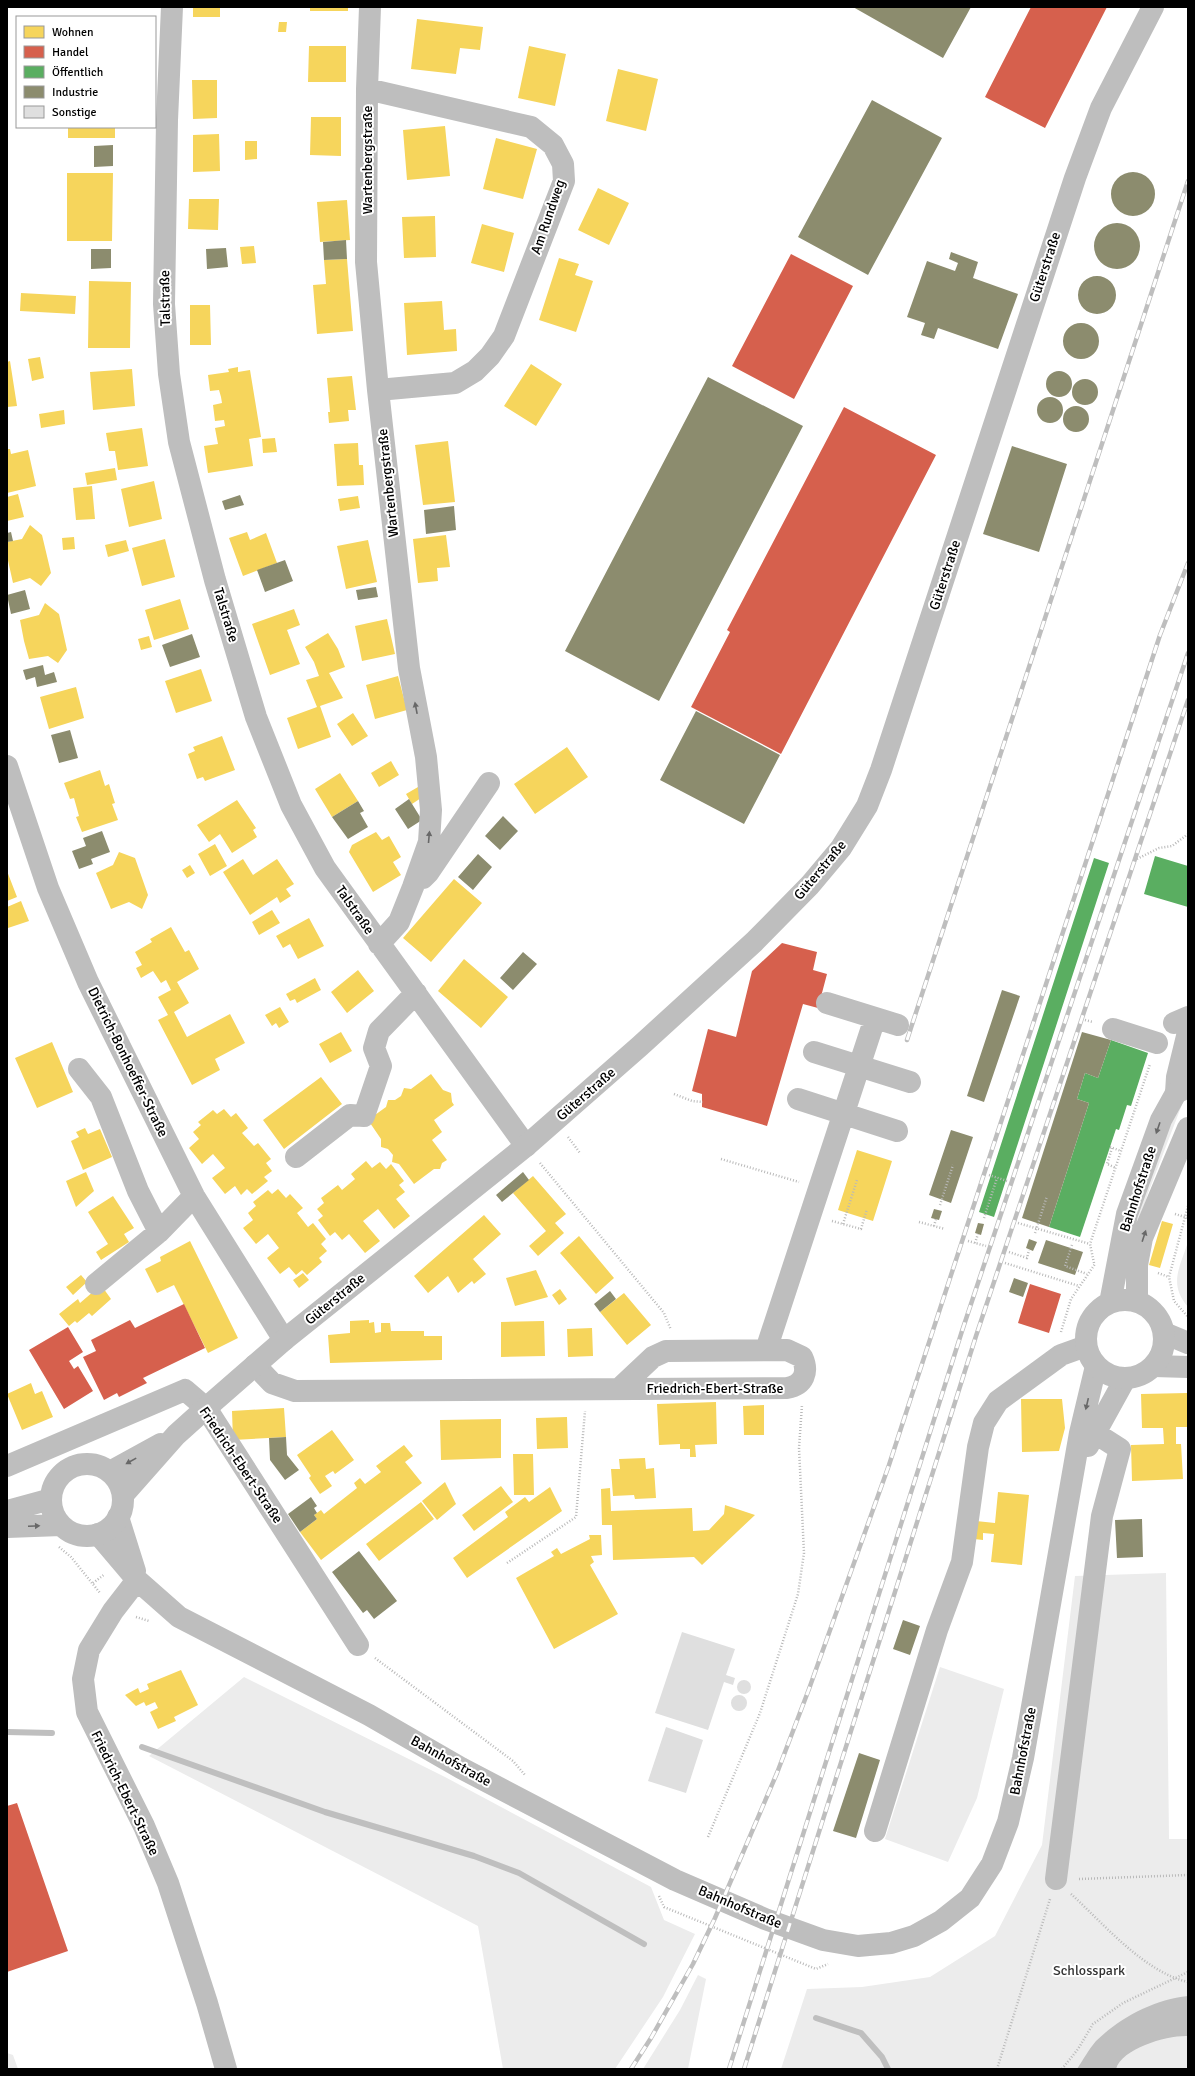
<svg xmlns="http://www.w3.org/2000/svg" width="1195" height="2076" viewBox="0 0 1195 2076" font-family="Signika,sans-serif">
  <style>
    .green { fill: #ececec }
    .water { fill: #bfbfbf }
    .homes { fill: #f6d55c }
    .shops { fill: #d6604d }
    .public { fill: #5aae61 }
    .industry { fill: #8c8c6e }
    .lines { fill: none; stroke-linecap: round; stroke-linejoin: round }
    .stream { stroke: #bfbfbf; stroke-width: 6 }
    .building { fill: #dfdfdf }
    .path { stroke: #b9b9b9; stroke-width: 2.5; stroke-dasharray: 1 2; stroke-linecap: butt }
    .minor { stroke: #bebebe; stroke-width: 22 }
    .major { stroke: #bebebe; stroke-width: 22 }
    .rail-casing { stroke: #bebebe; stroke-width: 4.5 }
    .rail { stroke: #fff; stroke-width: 3; stroke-dasharray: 9; stroke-linecap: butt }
    .oneway { fill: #686868 }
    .labels { text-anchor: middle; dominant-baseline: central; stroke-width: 4; stroke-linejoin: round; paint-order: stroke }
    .street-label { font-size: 14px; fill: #000; stroke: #fff }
    .park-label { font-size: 14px; fill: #333; stroke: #fff }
  </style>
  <rect width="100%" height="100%" fill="#fff"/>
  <path class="green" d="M1183 1102 1148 1193 1131 1255 1141 1190 1152 1159Z
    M1188 1242V1307C1168 1284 1180 1267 1188 1242Z
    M1166 1573 1169 1839H1188V2069H781L807 1989 862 1987 930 1977 995 1936 1042 1845 1075 1576Z
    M940 1667 1004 1689 977 1798 948 1862 885 1839Z
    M244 1677 445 1777 651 1887 664 1920 695 1934 663 1997 615 2069H503L478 1926 149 1756Z
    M698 1975 706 1979 688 2069H643L680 2010Z
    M7 2053 13 2055 18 2069H7Z"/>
  <path class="water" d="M1188 1996V2036C1168 2035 1122 2048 1116 2069H1077C1083 2060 1089 2049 1096 2041 1121 2017 1153 2000 1188 1996Z"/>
  <path class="homes" d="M193 7H220V17H193Z
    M310 7H348V11H310Z
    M417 19 483 27 480 50 460 48 456 74 411 69Z
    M279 22H287L286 32H278Z
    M309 46H346V82H308Z
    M529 46 566 54 555 106 518 98Z
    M618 69 658 79 646 131 606 121Z
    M192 80H217V118L193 119Z
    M311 117H341V156L310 155Z
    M445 126 450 176 407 180 403 130Z
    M68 127H115V138H68Z
    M219 134 220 171 193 172V135Z
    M496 138 537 149 523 199 483 189Z
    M245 141H257V159L245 160Z
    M67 173H113L112 241H67Z
    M598 188 629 203 609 245 578 230Z
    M189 199H219L218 230 188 229Z
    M347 200 350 240 320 242 317 202Z
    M435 216 436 257 404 258 402 217Z
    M482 224 514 233 504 272 471 263Z
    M254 246 256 263 242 264 240 247Z
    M559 258 579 264 575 275 593 281 576 332 539 320Z
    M347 259 353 331 317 334 313 285 326 284 324 260Z
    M89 281 131 282 130 348H88Z
    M21 293 76 296 75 314 20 311Z
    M442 301 444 330 456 329 457 351 407 355 404 303Z
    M190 305H210L211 345H190Z
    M40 357 44 378 32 381 28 359Z
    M10 361 17 406 7 407V362Z
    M531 364 562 384 536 426 504 406Z
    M238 367V372L250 370 261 437 249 439 253 466 208 473 204 446 218 444 215 428 225 426 224 420 215 421 213 405 222 403 221 397 219 390 210 391 208 375 229 372 228 369Z
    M132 369 135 406 93 410 90 372Z
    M352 376 356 410H348L349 421 329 423 328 412H330L327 378Z
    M64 410 65 424 41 428 39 414Z
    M142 428 148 466 118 470 115 451H109L106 433Z
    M275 438 277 452 263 453 262 439Z
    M448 441 455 502 423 505 415 445Z
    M358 443 359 465H363L364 485 337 486 334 444Z
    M7 449H10L11 454 28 450 36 486 7 493Z
    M115 468 117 480 87 485 85 473Z
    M154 481 162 519 129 527 121 489Z
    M92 486 95 519 76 520 73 488Z
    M18 494 24 517 7 521V497Z
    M358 496 360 508 340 511 338 499Z
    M30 525 42 535 51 573 41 586 30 578 13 583 7 556V542L22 539Z
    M247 532 250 540 266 533 277 563 243 576 229 538Z
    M446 535 450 567 437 568 438 581 418 583 413 539Z
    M74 537 75 549 63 550 62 538Z
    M165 539 175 577 142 586 132 548Z
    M126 540 129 551 108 557 105 545Z
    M368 540 377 582 346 589 337 546Z
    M180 599 189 629 154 640 145 610Z
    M45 603 59 614 67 650 58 663 48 656 29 659 24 641 20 620 39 615Z
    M294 609 300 625 287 630 300 664 270 675 252 624Z
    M387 619 395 654 362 661 355 626Z
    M328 633 338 649 345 667 329 673 343 698 320 706 331 737 298 749 287 718 317 707 306 680 319 676 314 662 305 647Z
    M149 636 152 647 141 650 138 639Z
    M201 669 212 701 176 713 165 681Z
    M398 676 407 710 375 719 366 685Z
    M76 687 84 718 49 729 40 697Z
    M353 713 368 736 352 746 337 724Z
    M222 736 235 770 205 781 203 777 197 779 188 754 195 751 193 747Z
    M567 747 588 777 535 814 514 784Z
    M391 761 399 775 379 787 371 773Z
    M100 770 105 786 109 784 115 803 112 804 118 820 82 832 76 817 79 816 74 798 70 799 64 783Z
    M340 773 358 801 332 817 315 789Z
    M418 787 424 796 412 804 406 794Z
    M237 800 256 828 253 830 257 837 232 853 220 834 209 842 197 825Z
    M376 832 382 840 389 836 401 857 393 862 401 875 373 892 349 852 352 845Z
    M215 844 227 866 210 876 198 854Z
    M119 852 135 858 148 895 142 909 129 902 111 909 96 873 113 865Z
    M243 859 253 875 277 859 294 884 286 889 291 896 280 903 277 897 250 915 223 872Z
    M190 865 195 873 187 878 182 870Z
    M7 871 17 897 7 901Z
    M454 879 482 903 431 962 403 938Z
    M21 901 29 921 8 928 7 907Z
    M272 910 280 923 259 935 252 922Z
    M309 918 324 946 298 959 290 944 283 948 276 936Z
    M171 927 185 952 189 950 199 969 177 982 189 1003 174 1012 187 1037 230 1014 245 1043 215 1059 220 1070 192 1085 158 1020 168 1015 158 997 171 990 166 980 161 983 153 971 141 978 136 968 142 965 135 952 152 942 150 939Z
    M464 959 508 997 481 1028 438 991Z
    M358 970 374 991 347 1013 331 992Z
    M315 978 321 990 297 1003 295 999 290 1001 286 994Z
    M280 1007 289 1022 279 1028 276 1023 272 1026 265 1015Z
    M341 1032 352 1051 330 1063 319 1044Z
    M52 1042 73 1092 37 1108 15 1058Z
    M431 1074 443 1090 451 1093 452 1102 454 1105 434 1120 442 1132 432 1140 447 1160 442 1163 440 1169H434L414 1184 399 1164 392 1162 393 1155 388 1149 381 1147V1139L368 1120 386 1107 388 1100H395L401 1096 404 1088 411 1089Z
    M321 1077 342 1104 284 1149 263 1120Z
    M224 1109 231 1117 236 1113 248 1128 242 1133 254 1146 258 1143 271 1159 266 1163 272 1171 264 1177 268 1181 252 1194 247 1189 241 1195 235 1186 225 1194 212 1178 225 1168 213 1154 202 1164 189 1148 199 1139 193 1132 201 1125 198 1122 213 1110 217 1114Z
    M85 1128 88 1134 100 1129 112 1157 83 1170 71 1141 79 1137 76 1132Z
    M857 1150 892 1161 873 1221 838 1210Z
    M366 1161 372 1168 380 1162 386 1169 391 1164 404 1181 399 1185 405 1192 396 1199 410 1216 394 1229 378 1209 363 1221 380 1241 365 1253 349 1234 342 1240 335 1232 330 1236 318 1220 323 1216 317 1209 324 1203 321 1198 338 1185 342 1190 355 1179 351 1174Z
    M86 1172 94 1191 76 1207 66 1181Z
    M533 1176 566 1214 555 1223 564 1233 538 1256 529 1246 546 1231 513 1193Z
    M278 1189 286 1198 290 1194 303 1208 297 1213 308 1227 313 1223 326 1239 321 1244 327 1251 319 1258 322 1262 307 1275 302 1270 296 1275 289 1267 280 1274 267 1258 279 1248 268 1234 256 1244 243 1228 253 1220 248 1213 256 1206 253 1202 268 1190 272 1194Z
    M113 1196 134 1228 124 1234 129 1242 101 1260 96 1252 108 1244 88 1212Z
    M484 1215 501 1234 473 1259 486 1274 474 1284 472 1281 458 1293 448 1276 428 1293 414 1276Z
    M1162 1221 1173 1224 1160 1268 1149 1265Z
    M579 1236 614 1278 596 1294 560 1253Z
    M190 1241 238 1338 208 1353 174 1285 157 1293 145 1269 161 1261 160 1257Z
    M536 1270 548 1297 515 1306 506 1278Z
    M303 1273 309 1280 299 1288 293 1280Z
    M81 1275 87 1282 73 1295 66 1287Z
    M101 1285 111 1299 92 1316 89 1313 77 1323 75 1321 69 1326 59 1314 78 1299 80 1303Z
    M560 1289 567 1299 559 1305 552 1295Z
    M624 1293 651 1325 627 1345 600 1312Z
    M369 1320V1323L374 1322 375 1333 381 1332V1323H390L391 1331H424V1336H442V1360L330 1363 328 1335 350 1333V1321Z
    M544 1321 545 1356 501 1357V1322Z
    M592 1328 593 1356 568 1357 567 1329Z
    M31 1383 35 1394 42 1391 53 1417 22 1430 7 1394Z
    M1187 1393 1188 1427H1176V1444H1181L1183 1479 1132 1481 1131 1445 1164 1444 1163 1428H1142L1141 1394Z
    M1021 1399H1062L1065 1428 1059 1451 1022 1452Z
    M716 1402 717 1444 695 1445 696 1457H690V1449H680V1444L659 1445 657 1404Z
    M764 1405V1435H744L743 1406Z
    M284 1408 286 1437 233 1440 232 1411Z
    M567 1417 568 1448 537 1449 536 1418Z
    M501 1419V1458L441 1460 440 1420Z
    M332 1430 354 1460 335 1474 333 1471 325 1476 332 1486 320 1494 309 1478 311 1476 297 1455Z
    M404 1445 413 1456 405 1462 422 1483 321 1560 300 1532 317 1519 314 1515 321 1510 324 1514 357 1488 354 1483 360 1478 365 1484 381 1472 376 1466Z
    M513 1454H533L534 1495H514Z
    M645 1458 646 1469 654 1468 656 1498 635 1499 634 1495 613 1496 611 1469H620L619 1459Z
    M445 1482 456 1504 437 1520 422 1501Z
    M501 1486 513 1502 474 1531 462 1515Z
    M550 1487 562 1511 467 1578 453 1558 508 1517 505 1512 525 1497 529 1502Z
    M610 1488 611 1511 692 1508 693 1531 709 1530 724 1514 725 1505 755 1515 702 1565 694 1557 613 1560 612 1525H602L601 1489Z
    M998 1492 1029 1495 1022 1565 991 1562 994 1534 983 1533V1540L974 1539 976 1521 995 1523Z
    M421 1502 434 1519 379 1561 366 1544Z
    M589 1535H601L602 1555 591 1556 594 1562 590 1565 618 1614 554 1649 516 1578 554 1556 551 1552 557 1548 561 1554 590 1539Z
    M181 1670 198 1705 174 1717 176 1721 158 1729 150 1712 158 1708 155 1702 146 1706 144 1702 136 1706 125 1695 138 1688 140 1693 149 1689 147 1684Z"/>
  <path class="shops" d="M1031 7H1107L1045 128 985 97Z
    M791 254 853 286 794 399 732 366Z
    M844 407 936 455 781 754 691 707 730 632 727 630Z
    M782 943 817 952 813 970 827 974 818 1008 803 1004 767 1126 702 1107V1094L692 1091 708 1029 736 1037 752 971Z
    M1030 1284 1061 1294 1049 1333 1018 1323Z
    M184 1304 205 1348 143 1378 147 1383 119 1397 117 1393 104 1400 83 1357 96 1351 91 1340 130 1320 135 1328Z
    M68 1327 83 1352 69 1361 74 1369 78 1366 93 1391 64 1409 29 1350Z
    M17 1803 68 1951 7 1972V1806Z"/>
  <path class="public" d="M1155 856 1188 866V907L1144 894Z
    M1094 858 1109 863 994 1217 979 1212Z
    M1111 1040 1148 1053 1131 1106 1127 1105 1119 1130 1116 1129 1080 1237 1049 1227 1089 1103 1077 1099 1085 1073 1098 1078Z"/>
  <path class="industry" d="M853 7H971L943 58Z
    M872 100 942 138 868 275 798 237Z
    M113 145V166L94 167V146Z
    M1111 194a22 22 0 1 1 44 0a22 22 0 1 1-44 0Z
    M1094 246a23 23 0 1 1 46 0a23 23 0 1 1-46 0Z
    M346 240 347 259 324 260 323 242Z
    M226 248 228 267 207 269 206 249Z
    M91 249H111V268L91 269Z
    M951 252 978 262 973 278 1018 294 998 349 938 328 934 339 921 335 925 323 907 317 927 261 955 271 958 263 949 259Z
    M1078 295a19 19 0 1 1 38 0a19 19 0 1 1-38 0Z
    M1063 341a18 18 0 1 1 36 0a18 18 0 1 1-36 0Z
    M1046 384a13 13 0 1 1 26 0a13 13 0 1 1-26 0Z
    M708 377 803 426 659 701 565 651Z
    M1072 392a13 13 0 1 1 26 0a13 13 0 1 1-26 0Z
    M1037 410a13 13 0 1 1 26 0a13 13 0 1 1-26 0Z
    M1063 419a13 13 0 1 1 26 0a13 13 0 1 1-26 0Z
    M1012 446 1067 464 1039 552 983 534Z
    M240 495 244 505 225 510 222 501Z
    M454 506 456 530 426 534 424 510Z
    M11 532 13 541 7 542V533Z
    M285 560 293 581 265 592 257 570Z
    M376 587 378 597 358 600 356 590Z
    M25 590 30 609 11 614 7 595Z
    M192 634 200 657 170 667 162 645Z
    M43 665 45 675 54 672 57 682 37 687 35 677 26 680 23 670Z
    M696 711 780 755 744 824 660 780Z
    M70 730 78 758 59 763 51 735Z
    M409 799 422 820 408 829 395 809Z
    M358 801 364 811 360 813 368 827 348 839 332 817Z
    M503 816 518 831 500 850 485 836Z
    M102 831 110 852 91 859 93 864 79 869 72 851 86 846 83 838Z
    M478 854 492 867 473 890 458 877Z
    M523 952 537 964 513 990 500 978Z
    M1002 990 1020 996 984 1102 967 1096Z
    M1082 1032 1111 1040 1098 1078 1085 1073 1077 1099 1089 1103 1049 1227 1022 1218Z
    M951 1130 973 1137 951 1203 929 1195Z
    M523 1172 529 1180 502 1202 496 1195Z
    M934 1209 942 1211 939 1220 931 1218Z
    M978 1223 984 1224 981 1235 975 1233Z
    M1029 1239 1037 1242 1033 1251 1026 1248Z
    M1046 1240 1083 1252 1075 1275 1038 1263Z
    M1014 1278 1028 1283 1023 1297 1009 1292Z
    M610 1291 616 1299 600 1312 594 1304Z
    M286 1437 287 1455 299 1470 285 1480 270 1460 269 1438Z
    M311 1497 317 1506 314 1508 317 1513 314 1515 317 1519 300 1532 288 1514Z
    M1142 1519 1143 1557 1117 1558 1115 1520Z
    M359 1551 397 1601 374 1619 367 1610 363 1613 332 1572Z
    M903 1620 920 1626 910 1655 893 1649Z
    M859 1753 880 1760 856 1838 833 1831Z"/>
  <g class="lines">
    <path class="stream" d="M7 1732 52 1733
      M142 1747 325 1812 474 1856 519 1873 644 1944
      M816 2018 861 2033 882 2057 888 2069"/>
  </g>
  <path class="building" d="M682 1632 735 1649 726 1675 735 1678 733 1685 724 1682 708 1730 655 1713Z
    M737 1687a7 7 0 1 1 14 0a7 7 0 1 1-14 0Z
    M731 1703a8 8 0 1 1 16 0a8 8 0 1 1-16 0Z
    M666 1727 703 1740 686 1793 648 1781Z"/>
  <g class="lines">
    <path class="path" d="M1137 859 1159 848 1172 846 1188 834
      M1085 1020 1093 1022
      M674 1094 692 1101 703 1102
      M568 1137 580 1153
      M1110 1147 1121 1151
      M1112 1148 1107 1164 1116 1168
      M721 1159 799 1182
      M540 1163 664 1313 671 1330
      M989 1175 1007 1181
      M940 1205 953 1165
      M1188 1206 1169 1277 1174 1301 1188 1317
      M1175 1214 1188 1218
      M984 1218 997 1178
      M832 1221 861 1229 867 1209
      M919 1222 945 1229
      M1018 1223 1090 1244
      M843 1224 857 1180
      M934 1226 936 1219
      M1035 1233 1047 1196
      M968 1241 986 1246
      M975 1243 978 1234
      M1072 1245 1065 1266 1087 1274
      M1009 1252 1027 1258 1029 1250
      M1005 1263 1079 1286
      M1094 1263 1090 1244 1150 1064
      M1158 1273 1169 1277
      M1061 1332 1071 1299 1095 1264
      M59 1547 71 1557 100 1593
      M507 1563 576 1517 585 1411
      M93 1583 105 1574
      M136 1617 149 1621
      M375 1658 513 1761 525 1775
      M708 1837 760 1713 798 1594 804 1553 799 1448 802 1405
      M1079 1879 1188 1875
      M1071 1894C1104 1924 1144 1972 1188 1982
      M659 1896 664 1907 816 1969 828 1964
      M997 2069 1050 1899
      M1062 2069 1078 2049 1093 2024 1123 2003 1188 1972"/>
    <path class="minor" d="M172 7 167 120 164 304 169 374 179 442 215 580 256 717 291 805 325 868 526 1146
      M370 7 367 89 366 262 378 390 409 668 426 757 431 810 429 842 413 887 399 922 379 944
      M367 89 531 127 553 145 563 164 564 181 504 336 490 356 475 371 455 383 378 390
      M7 766 48 888 88 982 194 1196 284 1340
      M423 878 428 873 489 783
      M827 1003 898 1025
      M1174 1023 1188 1017
      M1113 1029 1157 1043
      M814 1052 910 1082
      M79 1069 101 1097 138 1191 159 1232
      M1176 1093 1177 1077 1188 1032
      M798 1099 897 1131
      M296 1157 350 1115 364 1116 381 1066 374 1048 379 1031 416 993
      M96 1284 159 1232 194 1196
      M1164 1333 1188 1343
      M766 1350 875 1018
      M255 1365 272 1383 295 1391 787 1388C804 1385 809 1372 802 1357L787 1350 666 1351 653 1357 620 1388
      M1154 1366 1188 1367
      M1088 1446 1125 1379
      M7 1466 185 1390 206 1408 358 1645
      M118 1517 135 1571
      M98 1534 137 1580 179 1617 369 1715 461 1768 675 1880 765 1919 823 1940 858 1946 891 1943 914 1936 941 1921 970 1898 992 1864 1008 1822 1023 1758 1080 1433 1096 1366
      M137 1580 113 1611 89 1650 83 1679 87 1712 144 1826 168 1883 207 2003 226 2069
      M875 1831 937 1630 962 1562 978 1447 984 1423 998 1401 1061 1355 1086 1346
      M1056 1879 1102 1516 1120 1449 1095 1433"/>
    <path class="major" d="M1086 1339a39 39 0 1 1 78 0a39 39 0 1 1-78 0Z
      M1137 1301V1265L1142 1238 1188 1128
      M1110 1303 1127 1214 1161 1120 1176 1093 1188 1087
      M51 1500a36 36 0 1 1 72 0a36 36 0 1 1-72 0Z
      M110 1472 161 1444
      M123 1495 176 1435 206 1408 284 1340 526 1146 640 1046 754 942 810 885 841 848 867 806 881 770 1075 178 1101 108 1153 7
      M7 1511 51 1499
      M7 1527 61 1525"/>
    <defs>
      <path id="rail" d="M907 1040 1188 181
        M631 2069 651 2038 693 1964 715 1918 777 1773 809 1689 889 1465 1160 635 1188 563
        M729 2069 962 1331 1188 653
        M744 2069 976 1336 1188 700"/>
    </defs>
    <use href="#rail" class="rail-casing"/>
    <use href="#rail" class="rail"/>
  </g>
  <defs><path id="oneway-solid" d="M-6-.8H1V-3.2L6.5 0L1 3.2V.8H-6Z"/></defs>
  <g class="oneway">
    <use href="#oneway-solid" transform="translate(416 708) rotate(-101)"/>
    <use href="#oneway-solid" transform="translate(429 837) rotate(-85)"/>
    <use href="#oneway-solid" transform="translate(1158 1128) rotate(109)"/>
    <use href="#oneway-solid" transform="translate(1144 1236) rotate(-72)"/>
    <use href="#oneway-solid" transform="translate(1087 1404) rotate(103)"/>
    <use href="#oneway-solid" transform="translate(131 1461) rotate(151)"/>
    <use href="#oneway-solid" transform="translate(34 1526) rotate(-2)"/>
  </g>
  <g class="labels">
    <g class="street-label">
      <text transform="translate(367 160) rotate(-90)">Wartenbergstraße</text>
      <text transform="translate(548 217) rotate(-71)">Am Rundweg</text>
      <text transform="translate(1045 267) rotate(-72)">Güterstraße</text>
      <text transform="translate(165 298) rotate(-91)">Talstraße</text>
      <text transform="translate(388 483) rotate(-96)">Wartenbergstraße</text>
      <text transform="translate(945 575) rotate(-72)">Güterstraße</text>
      <text transform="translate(226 615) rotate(73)">Talstraße</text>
      <text transform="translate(820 870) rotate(-50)">Güterstraße</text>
      <text transform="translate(355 910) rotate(55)">Talstraße</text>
      <text transform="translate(128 1062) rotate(64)">Dietrich-Bonhoeffer-Straße</text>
      <text transform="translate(586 1094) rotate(-41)">Güterstraße</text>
      <text transform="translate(1138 1189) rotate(-72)">Bahnhofstraße</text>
      <text transform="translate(335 1299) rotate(-39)">Güterstraße</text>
      <text x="715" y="1388">Friedrich-Ebert-Straße</text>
      <text transform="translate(241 1465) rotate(56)">Friedrich-Ebert-Straße</text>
      <text transform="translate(1023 1751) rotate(-79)">Bahnhofstraße</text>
      <text transform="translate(451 1761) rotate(29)">Bahnhofstraße</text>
      <text transform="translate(125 1793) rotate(64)">Friedrich-Ebert-Straße</text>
      <text transform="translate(740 1907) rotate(23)">Bahnhofstraße</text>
    </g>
    <g class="park-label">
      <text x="1089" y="1970">Schlosspark</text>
    </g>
  </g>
  <rect width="1195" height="2076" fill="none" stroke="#000000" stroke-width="16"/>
  <rect x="16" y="16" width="140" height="112" fill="#ffffff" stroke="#999999"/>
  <rect x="24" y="26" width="20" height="12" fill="#f6d55c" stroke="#999999"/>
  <text x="52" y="36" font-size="12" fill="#000000">Wohnen</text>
  <rect x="24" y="46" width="20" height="12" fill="#d6604d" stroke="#999999"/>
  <text x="52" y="56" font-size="12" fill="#000000">Handel</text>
  <rect x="24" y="66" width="20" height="12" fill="#5aae61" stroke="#999999"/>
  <text x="52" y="76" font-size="12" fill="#000000">Öffentlich</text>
  <rect x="24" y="86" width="20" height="12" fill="#8c8c6e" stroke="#999999"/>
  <text x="52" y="96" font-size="12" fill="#000000">Industrie</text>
  <rect x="24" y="106" width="20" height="12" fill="#dfdfdf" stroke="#999999"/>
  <text x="52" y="116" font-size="12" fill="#000000">Sonstige</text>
</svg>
